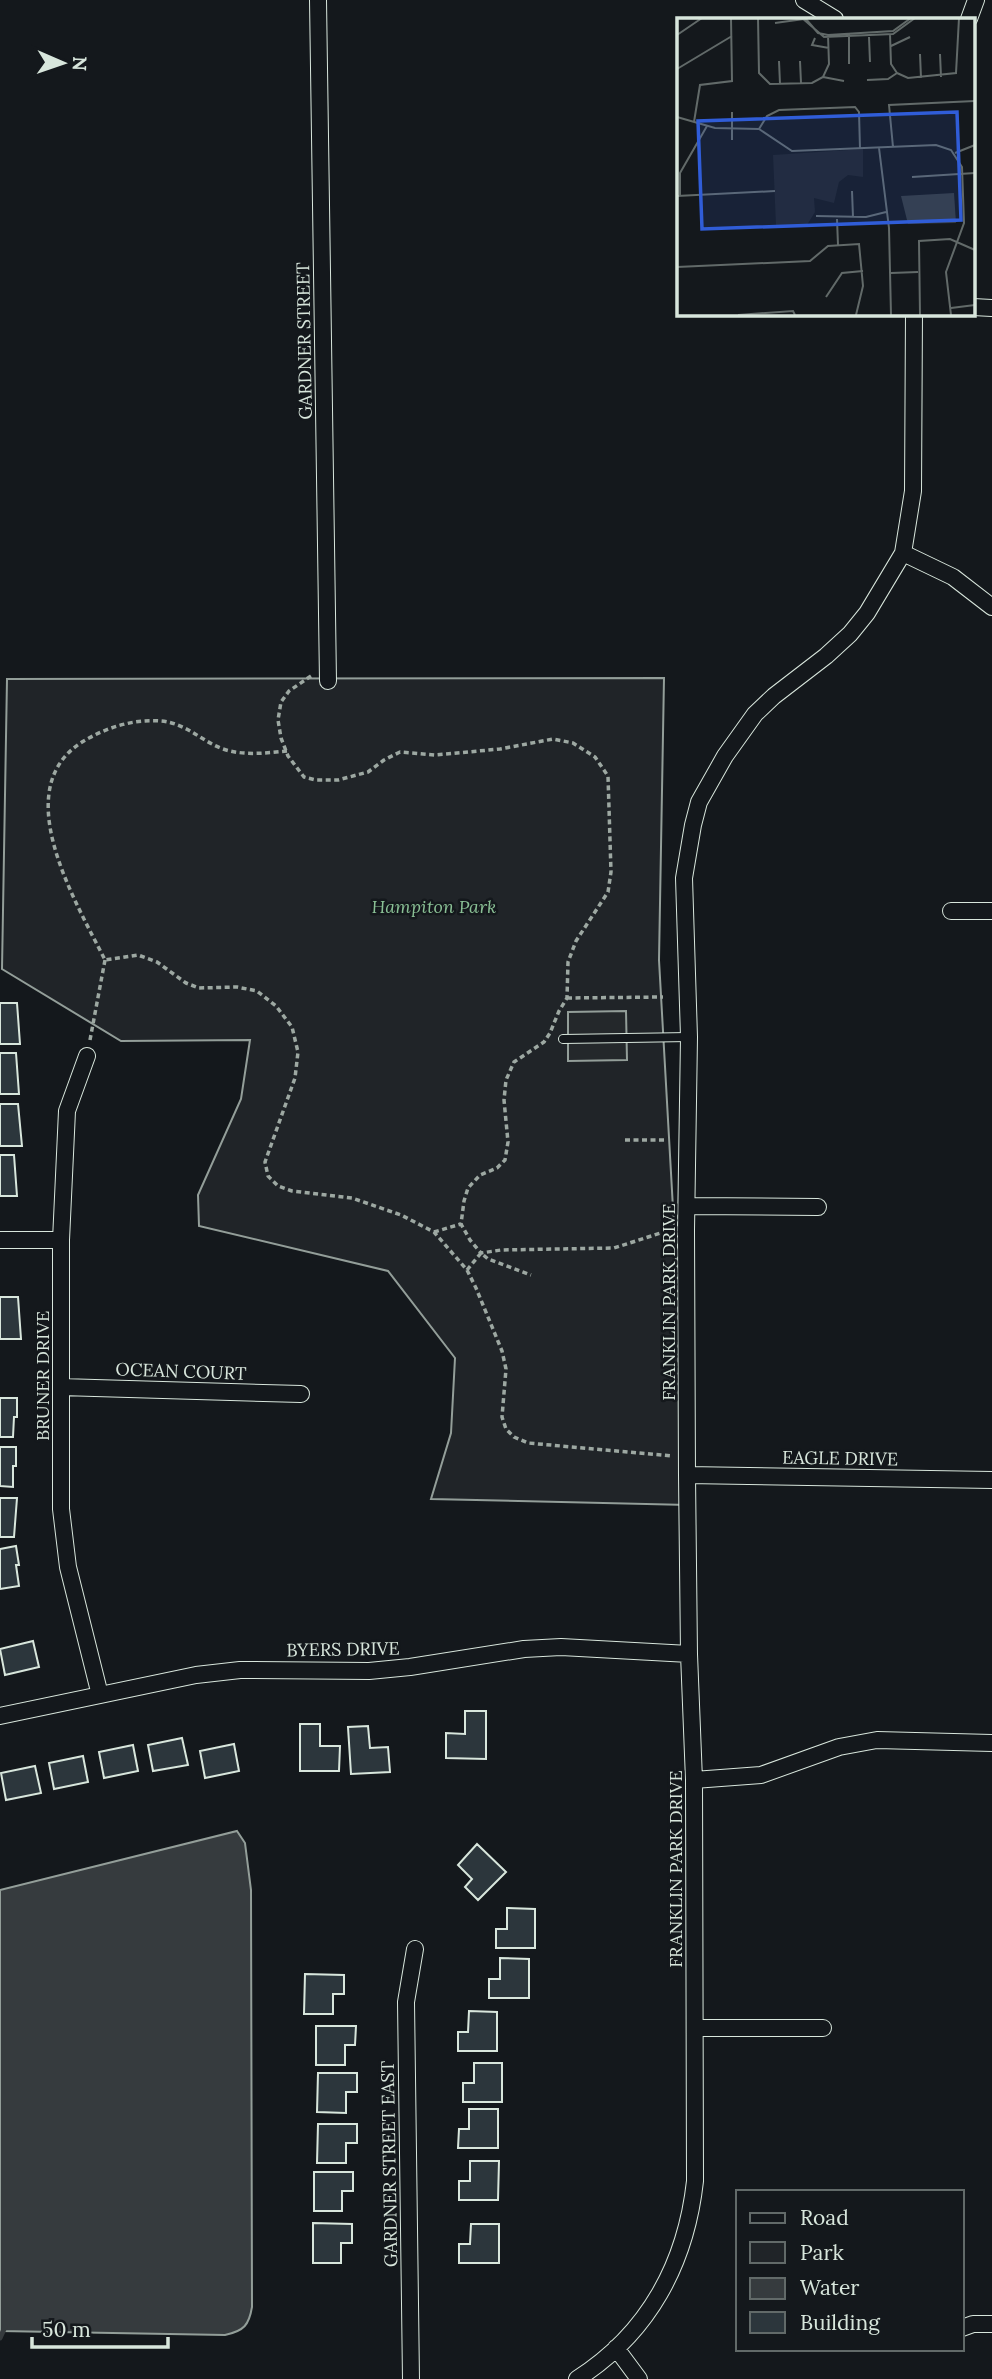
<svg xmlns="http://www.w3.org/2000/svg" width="992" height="2379" viewBox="0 0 992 2379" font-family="Lora,serif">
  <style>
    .green { fill: #202428; stroke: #939e99; stroke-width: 2 }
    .parking { fill: #24282b; stroke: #939e99; stroke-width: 2 }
    .water { fill: #363b3e; stroke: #939e99; stroke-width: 2 }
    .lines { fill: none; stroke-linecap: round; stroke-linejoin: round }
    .stream { stroke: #363b3e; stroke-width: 5 }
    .building { fill: #2c363c; stroke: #d8e6dc; stroke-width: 2 }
    .lane-casing { stroke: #d8e6dc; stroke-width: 10 }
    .street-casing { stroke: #d8e6dc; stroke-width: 18 }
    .path { stroke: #9da8a2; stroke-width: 3.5; stroke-dasharray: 5 3.5; stroke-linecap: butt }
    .lane { stroke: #14181c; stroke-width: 8 }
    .street { stroke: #14181c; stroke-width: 16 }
    .labels { text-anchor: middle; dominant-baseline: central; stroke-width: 5; stroke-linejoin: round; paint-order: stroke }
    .street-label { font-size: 18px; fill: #d8e6dc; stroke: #14181c }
    .park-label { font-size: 18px; font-style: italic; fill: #8ac095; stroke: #14181c }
    .inset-road { fill: none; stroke: #626a69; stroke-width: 2 }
    .view { fill: #305dd8; fill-opacity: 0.15; stroke: #305dd8; stroke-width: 3.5 }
    .inset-edge { fill: none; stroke: #d8e6dc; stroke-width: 3.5 }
  </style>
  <rect width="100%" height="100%" fill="#14181c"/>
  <path class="green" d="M664 678 659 960 687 1457 688 1505 431 1499 451 1433 455 1358 388 1271 199 1226 198 1195 241 1099 250 1040 121 1041 2 969 7 679Z"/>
  <path class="parking" d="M626 1011 627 1060 568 1061V1012Z"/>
  <path class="water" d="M237 1831 245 1843 251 1890 252 2307C249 2325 244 2331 225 2335L0 2331V1890Z"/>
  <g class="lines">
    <path class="stream" d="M0 2338 5 2327"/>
  </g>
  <path class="building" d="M0 1003H17L20 1044H0Z
    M0 1053H16L19 1094H0Z
    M0 1104H18L22 1146H0Z
    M0 1155H14L17 1196H0Z
    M0 1297H18L21 1339H0Z
    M0 1398H17V1417H14L13 1437H0Z
    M0 1447H16V1466H13V1487L0 1486Z
    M0 1498H17L14 1537H0Z
    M16 1546 19 1565H16L19 1586 0 1589V1549Z
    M33 1641 39 1667 5 1675 0 1649Z
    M465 1711H486V1759L446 1758V1733L465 1734Z
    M300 1724H320V1746H340L339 1771H300Z
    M368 1726 370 1748 388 1747 390 1772 351 1774 348 1727Z
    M182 1738 188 1765 153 1771 148 1745Z
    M234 1744 239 1771 205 1778 200 1751Z
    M133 1745 138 1771 104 1778 99 1752Z
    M83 1756 88 1782 54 1789 49 1763Z
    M35 1766 41 1793 6 1800 1 1773Z
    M477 1844 506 1872 478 1900 465 1887 472 1879 458 1865Z
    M507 1908 535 1909V1948H496V1929H507Z
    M500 1958 529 1959V1998H489V1979H500Z
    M305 1974 344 1975V1994H333V2014H304Z
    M469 2011 497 2012V2051H458V2032H468Z
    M316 2026H356L355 2045H345V2065H316Z
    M474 2063H502V2102H463V2083H474Z
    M318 2073H357V2092H346V2113L317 2112Z
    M469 2109H498V2148H458L459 2129H469Z
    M318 2124H357V2143H346V2163H317Z
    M470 2161H499L498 2200H459V2181H470Z
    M314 2172H353V2191H342V2211H314Z
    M313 2223 352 2224V2243H341V2263H313Z
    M471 2224H499V2263H459V2244H470Z"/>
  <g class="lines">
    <defs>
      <path id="lane" d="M563 1039 689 1037"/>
      <path id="street" d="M318 0 328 681
        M804 0 835 19
        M969 19 976 0
        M973 307 992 308
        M903 553 953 577 992 607
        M951 911H992
        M87 1056 67 1111 61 1240V1509L68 1567 100 1695
        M688 1206 818 1207
        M0 1240H61
        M61 1387 301 1394
        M687 1475 992 1480
        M0 1716 196 1675 240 1670 369 1671 410 1667 524 1649 561 1647 689 1654
        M694 1780 761 1775 839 1747 877 1740 992 1743
        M695 2028H823
        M962 2328 973 2324H992
        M616 2348 639 2379
        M411 2379 406 2002 415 1949
        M577 2379C649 2333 686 2263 695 2181L694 1780 689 1654 687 1475 686 1230 689 1037 684 878 693 825 699 802 725 756 755 714 774 696 826 656 850 634 867 613 903 553 913 491 914 313"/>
    </defs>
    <use href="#lane" class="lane-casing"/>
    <use href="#street" class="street-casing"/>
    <path class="path" d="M311 676 289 691 281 702 278 720 281 738 288 756 304 777 316 780H338L368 772 384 760 400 752 435 755 500 749 553 739 573 743 595 757 608 776 611 872 608 892 576 941 568 962 567 998 559 1011 550 1033 544 1042 514 1062 506 1080 504 1100 508 1142 505 1160 497 1168 480 1175 468 1188 464 1201 461 1224 470 1240 481 1253 501 1250 614 1248 670 1230
      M287 751C266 753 244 756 223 749 201 741 186 723 161 721 136 719 111 726 89 738 3 783 75 900 105 960L138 955 157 962 186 983 199 988 237 987 257 991 276 1006 292 1027 298 1052 295 1078 265 1162 268 1176 278 1186 292 1191 352 1198 401 1215 434 1232 467 1270 476 1288 502 1351 506 1369 502 1417 506 1429 514 1437 528 1443 672 1456
      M567 998 663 997
      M90 1040 105 960
      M625 1140H664
      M434 1232 461 1224
      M467 1270 481 1253 488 1259 531 1275"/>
    <use href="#lane" class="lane"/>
    <use href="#street" class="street"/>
  </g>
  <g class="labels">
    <g class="street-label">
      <text transform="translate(304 341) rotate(-91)">GARDNER STREET</text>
      <text transform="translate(668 1302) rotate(-90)">FRANKLIN PARK DRIVE</text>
      <text transform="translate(181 1371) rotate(2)">OCEAN COURT</text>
      <text transform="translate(42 1376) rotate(-90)">BRUNER DRIVE</text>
      <text transform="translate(840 1458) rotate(1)">EAGLE DRIVE</text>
      <text transform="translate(343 1649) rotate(-1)">BYERS DRIVE</text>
      <text transform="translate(675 1869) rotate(-90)">FRANKLIN PARK DRIVE</text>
      <text transform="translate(389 2164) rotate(-91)">GARDNER STREET EAST</text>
    </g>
    <g class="park-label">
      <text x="434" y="906">Hampiton Park</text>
    </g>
  </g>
  <g transform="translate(677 18)">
    <rect width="298" height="298" fill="#14181c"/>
    <path d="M186 131V159L171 157 162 164 157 185 137 180 138 194 130 207 99 208 96 137Z" fill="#202428"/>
    <path d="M277 175 279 205 231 206 224 178Z" fill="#363b3e"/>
    <path class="inset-road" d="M81 0 82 55 93 66 135 65 146 59 152 46 151 17M125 0 147 19 216 16 238 0M128 0 141 15 151 17 216 13 234 0M98 5 127 1M172 16V46M213 16 214 46 220 55M0 17 25 0M192 19 193 44M138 20 135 27 152 30M214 28 233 19M243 36 244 60M263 36 264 59M102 43 103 66M123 43 124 65M0 51 55 18M220 55 231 60 279 55 282 0M146 59 167 63M190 62 211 61 220 55M55 94V122M0 99 38 110 82 111 115 133 259 127 274 132 285 149 287 205 269 254 274 297M17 104 23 67 55 63 54 0M82 111 90 98 102 92 178 89 182 94 183 131M216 129 212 87 298 83M202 130 212 210 214 297M278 135 298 127M235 159 298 155M175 173 176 199M0 178 98 173M3 178V155L30 108M139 198 189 199 209 194M160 201 161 227M0 249 133 243 151 228 182 226 186 268 179 297M214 255 241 254M149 279 165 255 186 253M274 290 298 287M61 297 116 293 118 297M243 297 242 223 273 221 298 232"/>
    <path class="view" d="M280 94 284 202 25 211 21 103Z"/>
    <rect width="298" height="298" class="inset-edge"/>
  </g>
  <rect x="736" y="2190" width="228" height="161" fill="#14181c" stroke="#626a69" stroke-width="2"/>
  <rect x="750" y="2213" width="35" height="10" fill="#14181c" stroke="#626a69" stroke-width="2"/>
  <text x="800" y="2225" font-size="21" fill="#d8e6dc">Road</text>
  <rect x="750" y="2242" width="35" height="21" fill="#202428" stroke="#626a69" stroke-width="2"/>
  <text x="800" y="2260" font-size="21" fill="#d8e6dc">Park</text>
  <rect x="750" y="2278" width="35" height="21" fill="#363b3e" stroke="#626a69" stroke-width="2"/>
  <text x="800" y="2295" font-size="21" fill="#d8e6dc">Water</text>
  <rect x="750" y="2312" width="35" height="21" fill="#2c363c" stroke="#626a69" stroke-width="2"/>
  <text x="800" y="2330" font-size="21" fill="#d8e6dc">Building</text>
  <g transform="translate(63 63) rotate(92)" stroke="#14181c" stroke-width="5" paint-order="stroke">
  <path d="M0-5L12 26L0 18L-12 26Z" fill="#d8e6dc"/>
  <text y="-10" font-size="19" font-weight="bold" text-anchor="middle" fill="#d8e6dc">N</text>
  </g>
  <path d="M32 2337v10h136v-10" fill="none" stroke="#d8e6dc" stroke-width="3.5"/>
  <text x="42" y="2337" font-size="21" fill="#d8e6dc" stroke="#14181c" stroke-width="5" paint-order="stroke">50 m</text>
</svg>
